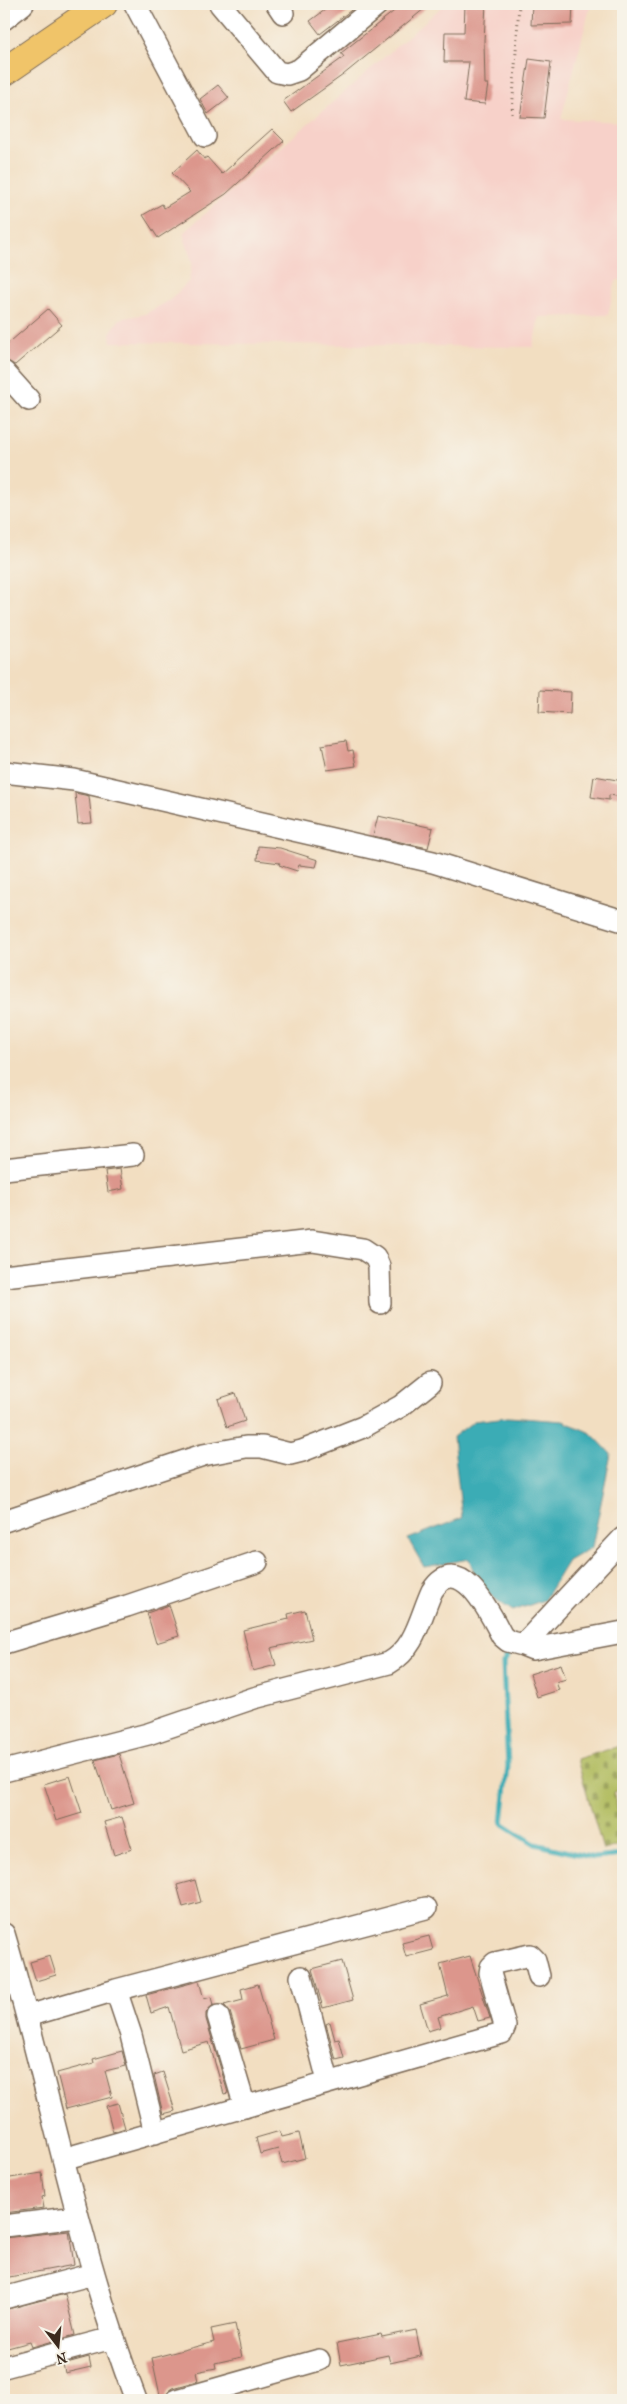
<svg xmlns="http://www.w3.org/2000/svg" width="627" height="2404" viewBox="0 0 627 2404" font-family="'IM FELL French Canon',serif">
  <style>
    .built { fill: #f7d1c9 }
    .cemetery { fill: url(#cemetery-stones); stroke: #76723e }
    .water { fill: #3bacb5; stroke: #3b6b6a }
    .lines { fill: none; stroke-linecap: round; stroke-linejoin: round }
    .stream { stroke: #3bacb5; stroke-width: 5 }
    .building { fill: #dc968c }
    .minor-casing { stroke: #7b6957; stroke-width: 24 }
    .highway-casing { stroke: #7b6957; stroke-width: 30 }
    .path { stroke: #7b6957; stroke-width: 3; stroke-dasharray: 1 4; stroke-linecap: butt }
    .minor { stroke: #fff; stroke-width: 21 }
    .highway { stroke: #f0c469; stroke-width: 28 }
  </style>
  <defs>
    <pattern id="cemetery-stones" width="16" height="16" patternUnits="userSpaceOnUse" patternTransform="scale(1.25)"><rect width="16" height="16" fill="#b0bb5d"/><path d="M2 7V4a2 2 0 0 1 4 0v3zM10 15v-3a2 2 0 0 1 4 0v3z" fill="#90984c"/></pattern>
  </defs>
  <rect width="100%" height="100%" fill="#f7f3e8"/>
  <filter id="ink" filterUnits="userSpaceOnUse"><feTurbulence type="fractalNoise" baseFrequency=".02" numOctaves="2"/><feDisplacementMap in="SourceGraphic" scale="10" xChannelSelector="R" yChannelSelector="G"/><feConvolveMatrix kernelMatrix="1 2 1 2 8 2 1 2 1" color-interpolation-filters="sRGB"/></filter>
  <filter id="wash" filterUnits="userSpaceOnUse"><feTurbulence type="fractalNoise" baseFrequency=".0096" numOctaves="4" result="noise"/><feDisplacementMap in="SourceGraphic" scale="20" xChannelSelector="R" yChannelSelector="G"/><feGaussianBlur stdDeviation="1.12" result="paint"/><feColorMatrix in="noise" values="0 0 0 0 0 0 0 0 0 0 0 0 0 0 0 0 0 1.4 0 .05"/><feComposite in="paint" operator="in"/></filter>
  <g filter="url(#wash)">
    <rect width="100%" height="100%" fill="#f2dec1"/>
    <path class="built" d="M445 4H591L561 119 623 122V280H616L608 315 539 317 533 347 111 342 110 333 120 319 145 314 170 300 189 281 192 262 183 233Z"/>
    <path class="cemetery" d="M623 1745V1789L613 1792 623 1829V1844L603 1850 577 1759Z"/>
    <path class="water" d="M508 1417 563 1421 591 1433 611 1454 592 1547 568 1561 544 1600 513 1611C488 1595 479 1588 469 1559L424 1567 408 1539 462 1518 453 1437 474 1421Z"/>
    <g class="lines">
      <path class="stream" d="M513 1648 503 1663 508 1766 502 1823 535 1844 594 1858 623 1855"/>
    </g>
    <g id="blocks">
      <path class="building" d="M333 4H359L320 34 310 21Z
        M403 4H430L343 75 291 112 283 101 344 57 341 53Z
        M465 4H486L484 40 485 84H488L485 104 464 102 469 62H444L445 32H464Z
        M532 4H573L572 24 531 25Z
        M529 59 551 62 544 118 520 117Z
        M218 85 229 98 208 114 200 99Z
        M272 129 284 141 226 194 158 238 143 215 162 204 164 208 190 192 172 173 197 150 204 159 207 157 222 174Z
        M48 309 62 325 15 365 4 360V347Z
        M540 690 571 692 570 714 539 712Z
        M346 741 348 751 353 750 356 766 327 770 322 745Z
        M594 776 623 781V797L609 795V800L591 797Z
        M75 793 89 796 92 823 78 824Z
        M378 816 433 828 428 848 373 836Z
        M258 846 280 848 318 860 316 867 299 865 297 871 279 865 280 863 257 860Z
        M120 1169 123 1189 108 1192 105 1171Z
        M236 1393 245 1421 227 1427 218 1399Z
        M169 1605 179 1636 156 1643 147 1613Z
        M305 1610 312 1639 271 1648 276 1665 253 1671 243 1630 289 1619 288 1614Z
        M561 1664 566 1679 556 1682 559 1690 537 1697 530 1674Z
        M119 1754 134 1803 111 1810 95 1760Z
        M70 1776 82 1813 56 1821 44 1784Z
        M122 1817 132 1849 114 1855 104 1822Z
        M195 1880 201 1902 183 1907 177 1885Z
        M429 1936 433 1950 406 1957 402 1943Z
        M50 1956 56 1975 36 1981 30 1962Z
        M470 1956 490 2018 478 2021 473 2006 438 2017 441 2027 428 2031 420 2004 448 1996 440 1964Z
        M342 1961 353 2000 323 2008 312 1969Z
        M199 1981 204 1999 211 1997 213 2005 206 2013V2019L228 2093 224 2094 209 2042 181 2050 169 2007 151 2013 146 1995Z
        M258 1984 274 2040 241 2049 230 2012 224 2005 243 2000 241 1989Z
        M330 2022 335 2040 339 2039 344 2058 336 2060 326 2024Z
        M122 2051 126 2066 105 2071 112 2097 66 2109 57 2073 94 2063 93 2059Z
        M163 2072 175 2111 163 2114 154 2075Z
        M118 2103 125 2128 113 2132 106 2106Z
        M280 2131 282 2137 299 2133 305 2158 282 2164 278 2149 260 2154 256 2138Z
        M42 2173 45 2196 42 2197 44 2208 4 2213V2179Z
        M69 2231 74 2265 4 2278V2238Z
        M65 2294 75 2335 32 2347 30 2342 4 2349V2310Z
        M235 2324 242 2357 215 2363 216 2368 196 2372 198 2381 173 2388 168 2392 165 2400H161L152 2358 214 2342 211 2329Z
        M416 2330 421 2356 390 2363 388 2355 341 2365 337 2343 381 2334 382 2337Z
        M89 2357 91 2367 65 2373 63 2364Z"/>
    </g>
  </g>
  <g filter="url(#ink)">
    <use href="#blocks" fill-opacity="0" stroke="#7b6957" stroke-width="1"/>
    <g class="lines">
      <defs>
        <path id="minor" d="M135 4 205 136
          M220 4 277 72 287 74 299 70 378 4
          M277 4 283 13
          M4 19 23 4
          M4 372 29 400
          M4 772 74 780 433 862 623 921
          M4 1169 133 1155
          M4 1276 312 1241 363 1249 375 1257 379 1266 380 1303
          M4 1521 203 1455 246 1447H262L290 1454 302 1451 363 1427 401 1406 430 1383
          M4 1643 127 1606 257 1562
          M523 1645 533 1649 623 1632
          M4 1771 148 1734 254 1698 389 1663C416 1648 420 1617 432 1591 459 1548 491 1615 502 1636L508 1641 523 1645 623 1538
          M4 1934C50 2089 78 2249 136 2400
          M301 1977 328 2081
          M116 1990 131 2035 155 2133
          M28 2016 116 1990 426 1908
          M218 2016 245 2107
          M63 2159 502 2033 505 2026 490 1973 491 1967 495 1963 530 1955 535 1960 539 1976
          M4 2226 77 2217
          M4 2298 93 2274
          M4 2367 112 2338
          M177 2400 319 2360"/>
        <path id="highway" d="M4 72 103 4"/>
      </defs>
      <use href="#minor" class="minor-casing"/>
      <use href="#highway" class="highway-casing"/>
      <path class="path" d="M512 114 519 4"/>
      <use href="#minor" class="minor"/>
      <use href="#highway" class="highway"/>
    </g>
  </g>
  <rect width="627" height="2404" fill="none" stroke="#f7f3e8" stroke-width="20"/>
  <g transform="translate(58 2346) rotate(164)" stroke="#f7f3e8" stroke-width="4" paint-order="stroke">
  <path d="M0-4L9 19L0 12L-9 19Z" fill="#3b2a1e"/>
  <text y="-8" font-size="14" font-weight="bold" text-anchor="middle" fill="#3b2a1e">N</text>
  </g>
</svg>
